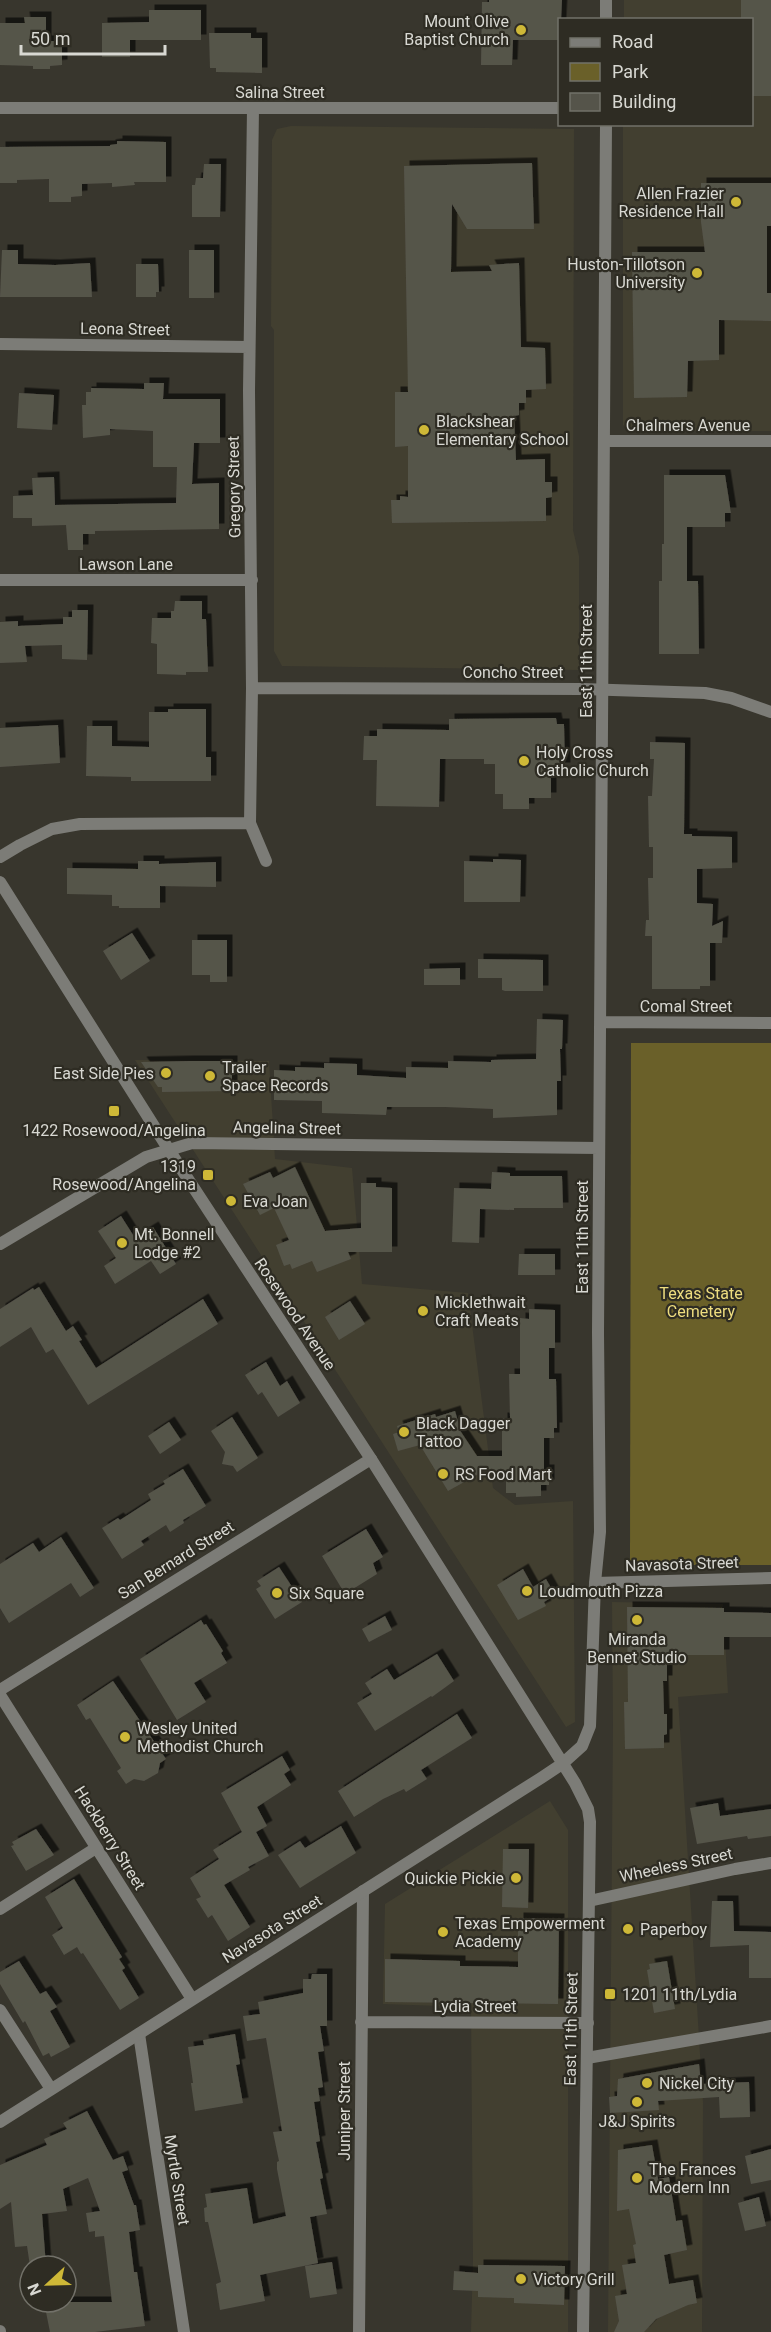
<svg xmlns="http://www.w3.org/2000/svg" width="771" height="2332" viewBox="0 0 771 2332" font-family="Roboto,sans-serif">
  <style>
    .built { fill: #423f30 }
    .green { fill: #6a6029 }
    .building { fill: #55544a; filter: url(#shadow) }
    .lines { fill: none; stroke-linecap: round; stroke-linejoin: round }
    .minor { stroke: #7c7c77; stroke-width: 12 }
    .tertiary { stroke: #7c7c77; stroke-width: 12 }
    .poi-dot { fill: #ceb837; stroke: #2e2c23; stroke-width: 2 }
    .labels { text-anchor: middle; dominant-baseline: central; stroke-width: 4.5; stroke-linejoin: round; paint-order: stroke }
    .poi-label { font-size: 16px; fill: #d8d8d2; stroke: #2e2c23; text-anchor: start }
    .street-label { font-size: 16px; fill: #d8d8d2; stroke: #2e2c23 }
    .park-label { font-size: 16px; fill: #eedd7f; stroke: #2e2c23 }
  </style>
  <defs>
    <filter id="shadow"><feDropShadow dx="5.5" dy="-5.5" stdDeviation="0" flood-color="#0009"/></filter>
  </defs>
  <rect width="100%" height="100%" fill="#38362d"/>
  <path class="built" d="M624 0H771V431H637L629 430 623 425V125L752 124V20L624 19Z
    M291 126 574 129 573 530 579 556V670L282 666 274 651V330L271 326 272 140 277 129Z
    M135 1060 269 1061 275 1159 352 1168 362 1284 468 1293 493 1488 515 1505 573 1501 575 1722 566 1727Z
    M612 1602 723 1604 728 1693 678 1697 703 2103 702 2332H608L613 1725Z
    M550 1801 568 1830V2332H471L473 2260 471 2007 383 2004 385 1904Z"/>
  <path class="green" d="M631 1043H771V1565H633L630 1561Z"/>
  <path class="building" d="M489 0H562L560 40H513L512 65H481L482 2H489Z
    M741 0H771V96H752V20H741Z
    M149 10H201V40H130V57H102V23L149 22Z
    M24 17H46V41H62V65L50 66V69H33V66L0 65V23H25Z
    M209 33H251V38H262V73L216 72V68H210Z
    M117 141 166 142V182H134L135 185 112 187V183L82 184V196L71 197V202H49V179L17 180V183H0V147L110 146V145L117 144Z
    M532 163 534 229H467L452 204 451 272 492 271 489 265 519 263 521 347 545 348 546 389 526 390V403H519V415L514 416 516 460 545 459V482H552V497L546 498V521L392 523 391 500H400V496L408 497V446L395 447V392H408L404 166Z
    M204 164H221L220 217H192V185H195L196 178H203Z
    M701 183H771V226H767V293H771V321L719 320V360L688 361 687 397 634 398 632 252H705L701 222Z
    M2 250H18V264L55 265 90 263 92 297H0Z
    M189 250H214V298H189Z
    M136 264H158L159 292H156V297H136Z
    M144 383H164L163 399H220V443H194L192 484 219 483V529L95 531V534H83V550H68L66 525 32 526V518H13V496L33 495 32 478 54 477 55 505 176 503 177 467H153V431L110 429V435L83 438 82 405H86V392H91V388L144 389Z
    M19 393 54 395 52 430 17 428Z
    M664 475H725L731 513H725V527H687V581H698L699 654H659V581H662V544H664Z
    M175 601H202V619H206L208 672H186V675L157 674V644L151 643 152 618H171V611H174Z
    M72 610H88L87 660 62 659V645L25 646 27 662 0 663V622L18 621V626L63 624V617H72Z
    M168 709H206V757H211V781H131V777L86 776 87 726H112V746L149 747V712H168Z
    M556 718 557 724H564L565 768H551V798H529V809H503V794H495V764H484V759H440L439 807 376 806 377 760H363L364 736H377V729L449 730V719Z
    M58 725 60 763 0 767V728Z
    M650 742 685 743 684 834H692V836L732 837V868L697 869V903L713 904 712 926 723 921 722 943H710V986H700V989H652V936H645L646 920H649L648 878H653V847H649L648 796H652L654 759H650Z
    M493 859 521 860 520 902H464V861L493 862Z
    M138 861H159V864L216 862V887L160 886V908H119V906H112V895L67 894V868L138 869Z
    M132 933 150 961 121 980 103 951Z
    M192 940H227V982H210V975H192Z
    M478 959 543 960V991H505L502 990V978H478Z
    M460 968V985H424V969Z
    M537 1019 563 1020 562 1049H560L561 1081H557V1115L493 1118V1109L445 1107H387L386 1115 322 1113V1101L274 1100V1070L295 1071V1067L324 1068V1063L357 1064V1075L406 1078V1067L448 1068V1061L491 1062V1060L536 1059Z
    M189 1061H232V1091L162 1092V1087H158L141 1062Z
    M295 1167 325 1231 361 1228V1183H376V1187L392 1188V1252H348L351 1259 317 1272 312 1261 292 1269 290 1264 284 1266 276 1245 289 1240 274 1208 260 1215 243 1184 270 1172 273 1178Z
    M492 1172 510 1173V1176H562L563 1208H514V1210L480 1209 479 1243 452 1242 454 1188 491 1189Z
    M121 1216 135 1238 153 1227 176 1264 160 1274 151 1261 115 1284 104 1266 116 1258 98 1231Z
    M519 1254H555V1275H518Z
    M39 1287 66 1331 73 1326 82 1340 79 1341 96 1368 203 1299 218 1324 88 1405 53 1349 46 1353 31 1327 0 1347V1309L33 1288 34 1290Z
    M350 1301 365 1324 339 1340 325 1317Z
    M529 1309 555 1310V1348H549V1379H556L557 1428H554V1438H544V1470H549V1485H541V1496L516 1497V1493H506V1471H484L448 1491 420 1445 398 1451 393 1434 399 1432 397 1426 435 1414 436 1417 455 1411 461 1432 477 1456H502V1418H510L509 1374H520V1318L529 1319Z
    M266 1362 280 1386 287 1381 300 1403 278 1417 262 1392 258 1395 245 1375Z
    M232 1417 258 1458 237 1472 233 1466 222 1464 225 1452 211 1431Z
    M169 1422 181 1440 160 1454 148 1436Z
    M183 1469 206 1506 183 1520 184 1523 170 1532 166 1525 141 1541 144 1545 122 1559 102 1528 118 1518 120 1520 151 1500 148 1494 165 1484 163 1481Z
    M366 1529 383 1557 373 1563 377 1574 345 1594 322 1556Z
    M61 1537 94 1588 80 1597 71 1583 9 1623 0 1608V1564L33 1543 39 1552Z
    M279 1567 302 1602 275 1619 256 1589 261 1586 257 1581Z
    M523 1569 533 1587 546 1579 555 1595 544 1602 546 1606 518 1620 497 1585Z
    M627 1607 724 1608V1612L771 1613V1637H724V1655H667V1681H663L664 1714H667V1734L664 1735V1748L625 1749 624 1702H628Z
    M385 1616 392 1630 369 1642 362 1629Z
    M201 1620 204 1625 206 1624 223 1651 221 1653 227 1663 194 1683 206 1702 177 1720 140 1659Z
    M437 1654 454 1681 432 1697 431 1696 375 1731 357 1703 372 1694 365 1683 387 1669 394 1680Z
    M113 1681 166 1759 160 1763 158 1773 144 1781 134 1779 126 1784 117 1771 121 1768 90 1718 86 1720 77 1705Z
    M457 1714 472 1738 421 1770 427 1779 406 1792 404 1789 383 1799 354 1817 338 1791Z
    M282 1756 290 1770 284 1774 291 1785 257 1807 267 1826 256 1832 269 1856 248 1867 250 1870 224 1885 250 1927 228 1941 212 1915 208 1918 196 1899 201 1897 190 1878 219 1859 213 1850 242 1832 221 1793Z
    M718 1803 720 1816 771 1809V1836L748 1839 747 1836 697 1844 690 1808Z
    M341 1826 356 1853 300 1888 278 1855 300 1841 305 1848Z
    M36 1829 54 1855 26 1871 11 1846 14 1845 12 1842Z
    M503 1849H529L528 1908 502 1907Z
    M74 1879 122 1957 119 1959 125 1968 122 1970 139 1998 120 2010 83 1953 81 1954 77 1947 64 1955 52 1935 63 1928 45 1897Z
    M712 1901H733L734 1931 771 1932V1978H749V1945L710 1947Z
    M518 1918 559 1919 558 2004 385 2002V1959L460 1961V1966L518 1967Z
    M19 1961 40 1994 46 1991 57 2007 50 2011 70 2047 51 2057 49 2053 43 2056 25 2021 23 2023 0 1984V1972Z
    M667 1961 675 2009 654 2013 647 1970 650 1969 649 1964Z
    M312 1974H327V2026H320L324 2051 318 2052 323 2087 318 2088 320 2101 314 2102 320 2141 316 2142 323 2178 320 2179 327 2214 310 2217 318 2263 260 2275 265 2301 220 2310 216 2284 221 2282 208 2222H205L204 2208 207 2207 205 2194 247 2188 253 2224 286 2216 277 2169V2162L279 2161 273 2132 282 2131 266 2038 247 2041 243 2016 260 2014 258 2002 303 1993V1979H311Z
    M235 2034 240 2064 236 2065 243 2103 195 2111 191 2083H193L188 2047 204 2045 203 2040Z
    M699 2064 701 2084 749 2082 750 2117 720 2118 719 2097 658 2101 659 2110 610 2113 609 2097 617 2096 618 2079Z
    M87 2111 113 2160 123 2156 128 2170 122 2172 134 2205H136L140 2230 129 2232 134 2272H137L145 2326 95 2332H50L44 2302H112L104 2236 95 2237V2231L89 2232 86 2213 100 2211 88 2178 63 2189 67 2211 42 2214 46 2266H30L27 2246 15 2247 11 2202 0 2209V2165L47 2145 44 2139 67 2129 63 2123Z
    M652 2145 658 2179 669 2177 676 2221 682 2220 687 2250 664 2255 669 2284 693 2280 697 2303 688 2305 656 2319 644 2332H614L619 2321 615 2296 627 2294 622 2265 636 2263 633 2245 636 2244 629 2209 617 2211 618 2150Z
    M771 2149V2180L751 2184 745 2156Z
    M759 2197 766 2226 745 2231 738 2203Z
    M332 2262 337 2294 310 2298 305 2266Z
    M478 2265 565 2266 564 2305 514 2303V2298L478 2297V2291L453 2290 454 2271 478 2273Z"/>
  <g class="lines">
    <path class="minor" d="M0 108H560
      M253 109 249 391 252 688 250 823 266 861
      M0 344 249 347
      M604 441H771
      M0 580H252
      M252 688 582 689 705 693 731 698 771 712
      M0 857 20 845 52 829 80 824 250 823
      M595 1583 771 1578
      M0 1690 371 1459
      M0 1695 192 1999
      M589 1901 735 1869 771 1863
      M0 1909 96 1848
      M0 2010 51 2089
      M361 2022 588 2023
      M139 2034 184 2332
      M587 2058 771 2026
      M0 2331V2332
      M359 2332 363 1891"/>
    <path class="tertiary" d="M606 20V0
      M0 882 169 1150 371 1459 575 1783 588 1809 590 1822 583 2332
      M600 1022 771 1023
      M0 1244 146 1157 192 1143 599 1148
      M0 2122 541 1778 562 1764 582 1746 590 1726 595 1583 600 1532 598 1333 606 124"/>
  </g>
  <g class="poi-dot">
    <circle cx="521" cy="30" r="6"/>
    <circle cx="736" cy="202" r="6"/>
    <circle cx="697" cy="273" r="6"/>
    <circle cx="424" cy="430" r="6"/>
    <circle cx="524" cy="761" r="6"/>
    <circle cx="166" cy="1073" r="6"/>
    <circle cx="210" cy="1076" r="6"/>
    <rect x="108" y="1105" width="12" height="12" rx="3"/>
    <rect x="202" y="1169" width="12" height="12" rx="3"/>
    <circle cx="231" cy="1201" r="6"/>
    <circle cx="122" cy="1243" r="6"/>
    <circle cx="423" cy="1311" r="6"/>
    <circle cx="404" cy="1432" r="6"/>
    <circle cx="443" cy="1474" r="6"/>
    <circle cx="527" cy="1591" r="6"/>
    <circle cx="277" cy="1593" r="6"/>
    <circle cx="637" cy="1620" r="6"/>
    <circle cx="125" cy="1737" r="6"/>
    <circle cx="516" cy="1878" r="6"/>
    <circle cx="628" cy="1929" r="6"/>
    <circle cx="443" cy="1932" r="6"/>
    <rect x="604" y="1988" width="12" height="12" rx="3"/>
    <circle cx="647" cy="2083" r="6"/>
    <circle cx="637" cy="2102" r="6"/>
    <circle cx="637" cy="2178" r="6"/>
    <circle cx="521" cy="2279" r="6"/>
  </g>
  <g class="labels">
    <g class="poi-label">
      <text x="509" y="21" text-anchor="end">Mount Olive<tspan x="509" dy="18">Baptist Church</tspan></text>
      <text x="724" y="193" text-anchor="end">Allen Frazier<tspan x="724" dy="18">Residence Hall</tspan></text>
      <text x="685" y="264" text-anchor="end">Huston-Tillotson<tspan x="685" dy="18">University</tspan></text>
      <text x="436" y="421">Blackshear<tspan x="436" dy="18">Elementary School</tspan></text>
      <text x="536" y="752">Holy Cross<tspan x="536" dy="18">Catholic Church</tspan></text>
      <text x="222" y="1067">Trailer<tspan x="222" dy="18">Space Records</tspan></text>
      <text x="154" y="1073" text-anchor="end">East Side Pies</text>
      <text x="114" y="1130" text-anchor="middle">1422 Rosewood/Angelina</text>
      <text x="196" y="1166" text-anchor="end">1319<tspan x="196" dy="18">Rosewood/Angelina</tspan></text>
      <text x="243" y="1201">Eva Joan</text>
      <text x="134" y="1234">Mt. Bonnell<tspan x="134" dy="18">Lodge #2</tspan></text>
      <text x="435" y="1302">Micklethwait<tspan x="435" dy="18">Craft Meats</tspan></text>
      <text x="416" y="1423">Black Dagger<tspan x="416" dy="18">Tattoo</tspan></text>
      <text x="455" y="1474">RS Food Mart</text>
      <text x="539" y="1591">Loudmouth Pizza</text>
      <text x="289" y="1593">Six Square</text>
      <text x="637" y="1639" text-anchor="middle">Miranda<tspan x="637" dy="18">Bennet Studio</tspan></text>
      <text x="137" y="1728">Wesley United<tspan x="137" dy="18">Methodist Church</tspan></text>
      <text x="504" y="1878" text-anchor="end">Quickie Pickie</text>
      <text x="455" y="1923">Texas Empowerment<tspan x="455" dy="18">Academy</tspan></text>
      <text x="640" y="1929">Paperboy</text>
      <text x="622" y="1994">1201 11th/Lydia</text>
      <text x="659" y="2083">Nickel City</text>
      <text x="637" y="2121" text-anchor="middle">J&amp;J Spirits</text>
      <text x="649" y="2169">The Frances<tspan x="649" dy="18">Modern Inn</tspan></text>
      <text x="533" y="2279">Victory Grill</text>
    </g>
    <g class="street-label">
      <text x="280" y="92">Salina Street</text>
      <text transform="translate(125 329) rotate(1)">Leona Street</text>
      <text x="688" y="425">Chalmers Avenue</text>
      <text transform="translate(234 487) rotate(-91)">Gregory Street</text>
      <text x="126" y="564">Lawson Lane</text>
      <text transform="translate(586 661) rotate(-90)">East 11th Street</text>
      <text x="513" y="672">Concho Street</text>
      <text x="686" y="1006">Comal Street</text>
      <text transform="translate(287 1128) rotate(1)">Angelina Street</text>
      <text transform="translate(582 1237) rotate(-90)">East 11th Street</text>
      <text transform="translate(295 1314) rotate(56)">Rosewood Avenue</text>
      <text transform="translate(176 1560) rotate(-32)">San Bernard Street</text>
      <text transform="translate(682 1564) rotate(-2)">Navasota Street</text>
      <text transform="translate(110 1838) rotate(58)">Hackberry Street</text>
      <text transform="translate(676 1865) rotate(-12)">Wheeless Street</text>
      <text transform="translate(272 1929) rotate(-32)">Navasota Street</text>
      <text x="475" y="2006">Lydia Street</text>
      <text transform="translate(571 2029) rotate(-89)">East 11th Street</text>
      <text transform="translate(344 2111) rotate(-90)">Juniper Street</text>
      <text transform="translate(177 2180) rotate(81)">Myrtle Street</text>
    </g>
    <g class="park-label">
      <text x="701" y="1293">Texas State<tspan x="701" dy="18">Cemetery</tspan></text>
    </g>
  </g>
  <rect x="558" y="18" width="195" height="108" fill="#2e2c23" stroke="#727169" stroke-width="1.5"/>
  <rect x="570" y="38" width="30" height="9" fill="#7c7c77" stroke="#727169" stroke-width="1.5"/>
  <text x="612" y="48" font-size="18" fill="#d8d8d2">Road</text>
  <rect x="570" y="63" width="30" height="18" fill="#6a6029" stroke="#727169" stroke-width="1.5"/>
  <text x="612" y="78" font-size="18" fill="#d8d8d2">Park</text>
  <rect x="570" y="93" width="30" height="18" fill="#55544a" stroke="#727169" stroke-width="1.5"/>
  <text x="612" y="108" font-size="18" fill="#d8d8d2">Building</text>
  <g transform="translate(48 2284) rotate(248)"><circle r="28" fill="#2e2c23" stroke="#727169" stroke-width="1.5"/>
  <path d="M0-4.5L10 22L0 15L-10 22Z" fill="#ceb837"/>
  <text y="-9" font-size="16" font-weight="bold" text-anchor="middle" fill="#d8d8d2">N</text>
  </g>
  <path d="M21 45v9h144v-9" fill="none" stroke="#d8d8d2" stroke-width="3"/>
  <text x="30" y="45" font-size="18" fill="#d8d8d2" stroke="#2e2c23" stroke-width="4.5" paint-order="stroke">50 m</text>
</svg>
